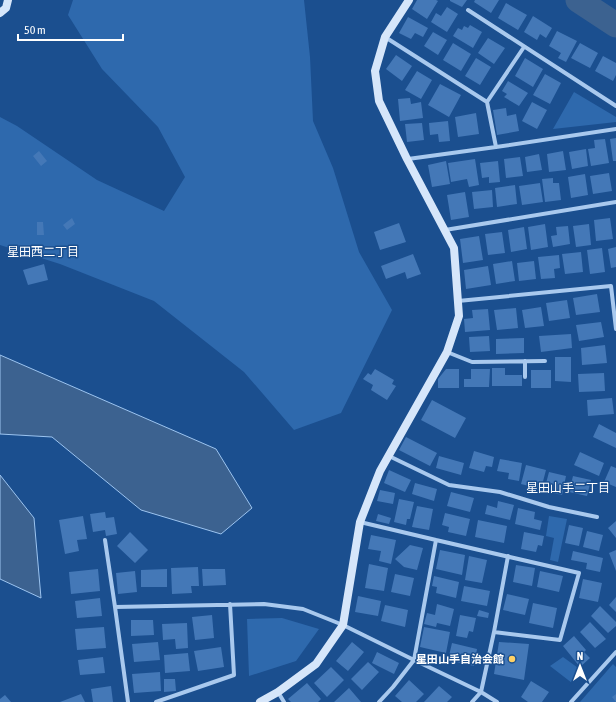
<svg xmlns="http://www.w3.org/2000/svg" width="616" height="702" viewBox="0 0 616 702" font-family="'Asap Condensed','Noto Sans JP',sans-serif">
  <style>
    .green { fill: #2e69ad }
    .water { fill: #3c6290; stroke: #9cc4f0 }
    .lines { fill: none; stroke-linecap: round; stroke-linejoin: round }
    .river { stroke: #3c6290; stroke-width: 25 }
    .building { fill: #4478b7 }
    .street { stroke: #a9c9ee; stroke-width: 4 }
    .secondary { stroke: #d6e6fa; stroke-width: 8 }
    .poi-dot { fill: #ffd166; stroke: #1b4f8f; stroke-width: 1.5 }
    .labels { text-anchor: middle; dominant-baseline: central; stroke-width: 3; stroke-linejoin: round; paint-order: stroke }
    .poi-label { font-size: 11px; font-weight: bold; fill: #fff; stroke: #1b4f8f; text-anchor: end }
    .neighbourhood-label { font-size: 12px; fill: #fff; stroke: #1b4f8f }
  </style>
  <rect width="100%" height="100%" fill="#1b4f8f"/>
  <path class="green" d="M73 0H304L310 57 313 121 333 168 359 252 392 310 341 413 294 430 244 372 154 301 60 264 0 245V117L17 126 97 180 164 211 185 177 158 127 102 69 68 15Z
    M574 92 616 117V122L553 129Z
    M549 516 567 519 558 562 550 560 554 538 546 536Z
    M282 618 319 629 296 661 249 676 247 619Z
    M563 657 585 673 572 683 550 666Z
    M613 664 616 667V702H580Z"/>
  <path class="water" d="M0 355 216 449 252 508 221 534 141 510 52 437 0 434Z
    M0 475 34 518 41 598 0 579Z"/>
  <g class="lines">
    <path class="river" d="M578 0 616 25"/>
  </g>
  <path class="building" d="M417 0H436L438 1 427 19 412 9Z
    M450 0H467L462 7 450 1Z
    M475 0H499L491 13 474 2Z
    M506 3 527 15 518 30 498 18Z
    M447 7 458 14 447 32 431 22 436 13 441 16Z
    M533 16 552 28 546 38 540 34 537 40 524 32Z
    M408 17 428 28 423 37 415 33 411 39 399 33Z
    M470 25 482 32 473 48 453 36 458 28 462 30 464 26 468 28Z
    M557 31 577 41 566 62 558 58 561 53 549 46Z
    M433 32 447 40 438 55 424 46Z
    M488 38 505 48 494 64 478 53Z
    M453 43 471 54 461 71 443 60Z
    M580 43 598 53 590 68 571 58Z
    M396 55 412 66 402 81 386 69Z
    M603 56 616 63V75L613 81 595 71Z
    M476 58 491 67 480 85 465 76Z
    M525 58 543 69 533 87 515 76Z
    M417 71 432 80 421 99 405 90Z
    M545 74 561 83 550 104 533 95Z
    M508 81 528 93 519 106 504 97 507 94 502 91Z
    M440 84 461 95 449 117 428 105Z
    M410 98 411 104 421 102 423 118 400 121 398 99Z
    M532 102 547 110 537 129 522 121Z
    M506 108 507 116 516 114 519 131 497 135 493 110Z
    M476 113 479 134 458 137 455 117Z
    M448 121 450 141 439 142 438 134 430 135 429 123Z
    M422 123 424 140 407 142 405 124Z
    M616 138V161H613L610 139Z
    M605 139 609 163 591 166 588 149 595 148 594 140Z
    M586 149 588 166 572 169 569 152Z
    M39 151 47 161 41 166 33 156Z
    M563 151 566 170 549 172 547 154Z
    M539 154 542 170 527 172 525 157Z
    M520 157 523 176 506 178 504 159Z
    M475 159 479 185 469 187 467 179 451 182 448 163Z
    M446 161 450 184 432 187 428 165Z
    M498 161 500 182 489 183V177L482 178 480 163Z
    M609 173 612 191 593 194 590 176Z
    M585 174 588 195 571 198 568 177Z
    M553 178V183H559L561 200 545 202 542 179Z
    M540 183 543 202 522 205 519 186Z
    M515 185 517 204 497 207 495 188Z
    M492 190 493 207 474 209 472 192Z
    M465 192 469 217 451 220 447 195Z
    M72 218 75 224 67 230 63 225Z
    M610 218 613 239 596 241 594 220Z
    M37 222H43L44 235H37Z
    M399 223 406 242 380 250 374 232Z
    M545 224 548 247 531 250 528 227Z
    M589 224 591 245 576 247 573 226Z
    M568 226 570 244 553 247 551 236 557 235 556 227Z
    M524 227 527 249 511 252 508 230Z
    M502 232 505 253 488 255 485 234Z
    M479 236 483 260 463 263 460 239Z
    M616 247V267L611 268 608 249Z
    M602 248 605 272 590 274 587 250Z
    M581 252 583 272 565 274 562 254Z
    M413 254 421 274 407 279 405 272 386 279 381 266Z
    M559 255 560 268 554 269 555 278 541 279 538 257Z
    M512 261 515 281 496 284 493 264Z
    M534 261 536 279 519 281 517 263Z
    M44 264 48 280 28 285 23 270Z
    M488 266 491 285 466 289 464 270Z
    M597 294 600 312 576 315 573 298Z
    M567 300 570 318 549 321 546 303Z
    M541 307 544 326 525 328 522 310Z
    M516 308 518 328 497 330 494 310Z
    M488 309 490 330 465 332 464 319 473 318 472 310Z
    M601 322 604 337 579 341 576 325Z
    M571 334 572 348 541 352 539 336Z
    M489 336 490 351 470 352 469 337Z
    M524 338V353L496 354V339Z
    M605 345 607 363 582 365 581 348Z
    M555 357H571V382L555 381Z
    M492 368H505V375H522V386H492Z
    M375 369 394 380 392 384 396 386 387 400 371 390 373 385 363 379 368 373 371 375Z
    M446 369H459V388H438V379Z
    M471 369H490L489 387H464V379H471Z
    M531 370H551V388H531Z
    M604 373 605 391 579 392 578 374Z
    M612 398 614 414 588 416 587 400Z
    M432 400 466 418 455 438 421 420Z
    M599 424 616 433V448L593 437Z
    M406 437 437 453 430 466 399 450Z
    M474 451 494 457 492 467 486 466 484 472 469 468Z
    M580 452 604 463 599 476 574 465Z
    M439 456 464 463 461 475 436 468Z
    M500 459 522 463 519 481 508 479 509 473 497 471Z
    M526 465 546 470 541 489 521 484Z
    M611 466 616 468V487L604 482Z
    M389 470 411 480 405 492 384 483Z
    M549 472 566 476 562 495 544 491Z
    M573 476 591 480 587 496 569 492Z
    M415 483 437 489 434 501 412 494Z
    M380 490 395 493 393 504 377 501Z
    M451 492 474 498 470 512 447 506Z
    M399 499 414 502 410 519H407L406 525 394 522Z
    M498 501 514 505 510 520 485 514 487 505 497 508Z
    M417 506 433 509 429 530 412 527Z
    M518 508 535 512 534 519 542 521 540 530 515 524Z
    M105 512 106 518 114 517 117 534 106 536 105 530 93 532 90 514Z
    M445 513 470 519 466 536 448 532 449 527 442 525Z
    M378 514 391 518 389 524 376 521Z
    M83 516 87 539 77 540 79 551 65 554 59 520Z
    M478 520 507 526 504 543 475 537Z
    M616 521V538L608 528Z
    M569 525 583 528 579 546 565 543Z
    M587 531 603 535 599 551 583 547Z
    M130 532 148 550 135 563 117 546Z
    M524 532 544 536 542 546 538 545 536 552 521 549Z
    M371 535 396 540 391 564 379 561 381 551 368 549Z
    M410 545 423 548 417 570 404 567 395 559Z
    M440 550 465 555 462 575 436 569Z
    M616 550V571L609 553Z
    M573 551 603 558 600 572 586 569 587 563 571 560Z
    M469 556 487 560 482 583 465 580Z
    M369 564 388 568 384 591 365 588Z
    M516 565 535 568 532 586 513 582Z
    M198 567 199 586H191L192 593 172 594 171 568Z
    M98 569 100 591 71 594 69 572Z
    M167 569V587H141V570Z
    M202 569H225L226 585 203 586Z
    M135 571 137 592 118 594 116 573Z
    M540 571 563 576 559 592 537 587Z
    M395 574 414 578 410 596 391 592Z
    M434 576 459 582 456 598 436 593 437 587 432 586Z
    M583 579 602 583 598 602 579 598Z
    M464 586 490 591 487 606 461 601Z
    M507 594 529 599 525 615 503 610Z
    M358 596 381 601 378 616 355 612Z
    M616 597V612L609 605Z
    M100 598 102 616 77 618 75 601Z
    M533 603 557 608 553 628 529 623Z
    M437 604 454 609 450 626 437 623 436 627 424 624 427 613 435 615Z
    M385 605 408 610 405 627 381 621Z
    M600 606 616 622V626L608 633 591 616Z
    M479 610 489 613 488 618 477 616Z
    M212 615 214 638 195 640 192 617Z
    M460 615 476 618 473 632 469 631 467 638 456 636Z
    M131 620H153L154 635 131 636Z
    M590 622 606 639 595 648 580 632Z
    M187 623 188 648 176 649 175 639 163 640 162 624Z
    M104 627 106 648 77 650 75 629Z
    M424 627 450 632 446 653 420 647Z
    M574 636 586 650 584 652 590 658 580 667 563 646Z
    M158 642 160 660 134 662 132 644Z
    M352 642 364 652 348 671 336 661Z
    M499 642 529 644 524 680 494 674Z
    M452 643 477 649 474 666 448 660Z
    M221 647 224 667 198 671 194 651Z
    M377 652 399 663 394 674 372 663Z
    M188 653 190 671 165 673 164 655Z
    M103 657 105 673 80 675 78 660Z
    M368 662 379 672 362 690 351 679Z
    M331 667 344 680 327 697 314 683Z
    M160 672 161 691 134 693 132 674Z
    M164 679H175L176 691 164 692Z
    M409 680 424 694 416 702H402L395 696Z
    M531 681 549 692 542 702H528L521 697Z
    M307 683 321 699 318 702H291L288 699Z
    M111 686 113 702H93L91 689Z
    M439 686 452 697 447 702H424Z
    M349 688 361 702H334Z
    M81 694 85 702H60Z
    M616 694V702L612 697Z
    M5 695 11 702H0V699Z"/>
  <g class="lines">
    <path class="street" d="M468 10 616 106
      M385 37 487 102 496 147 408 159
      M487 102 524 47
      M496 147 616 129
      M445 230 616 202
      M458 301 611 286 616 329
      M447 352 472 362 545 361
      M525 361V377
      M389 456 449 485 500 492 549 507 597 517
      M360 522 436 540 414 660 393 687 379 702
      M105 540 115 607
      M436 540 579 573 560 640 494 632 508 556
      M278 692 284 702
      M128 702 115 607 264 604 303 609 343 625 414 660 481 692 497 702
      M156 702 234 675 230 604
      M472 702 481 692 494 632
      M571 702 616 652"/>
    <path class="secondary" d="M0 13 6 8 8 0
      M260 702 278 692 316 664 343 625 360 522 380 471 447 352 459 316 454 248 407 159 379 101 375 71 385 37 409 0"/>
  </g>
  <circle class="poi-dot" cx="512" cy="659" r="4"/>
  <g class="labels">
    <g class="poi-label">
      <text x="504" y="659">星田山手自治会館</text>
    </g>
    <g class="neighbourhood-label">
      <text x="43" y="252">星田西二丁目</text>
      <text x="568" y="488">星田山手二丁目</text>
    </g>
  </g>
  <g transform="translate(580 666)" stroke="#1b4f8f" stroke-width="3" paint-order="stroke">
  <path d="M0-3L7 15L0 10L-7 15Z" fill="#ffffff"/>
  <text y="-6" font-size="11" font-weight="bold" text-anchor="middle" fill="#ffffff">N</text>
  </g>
  <path d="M18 34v6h105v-6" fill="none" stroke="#ffffff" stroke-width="2"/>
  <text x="24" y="34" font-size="12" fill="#ffffff" stroke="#1b4f8f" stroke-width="3" paint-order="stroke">50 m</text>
</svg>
